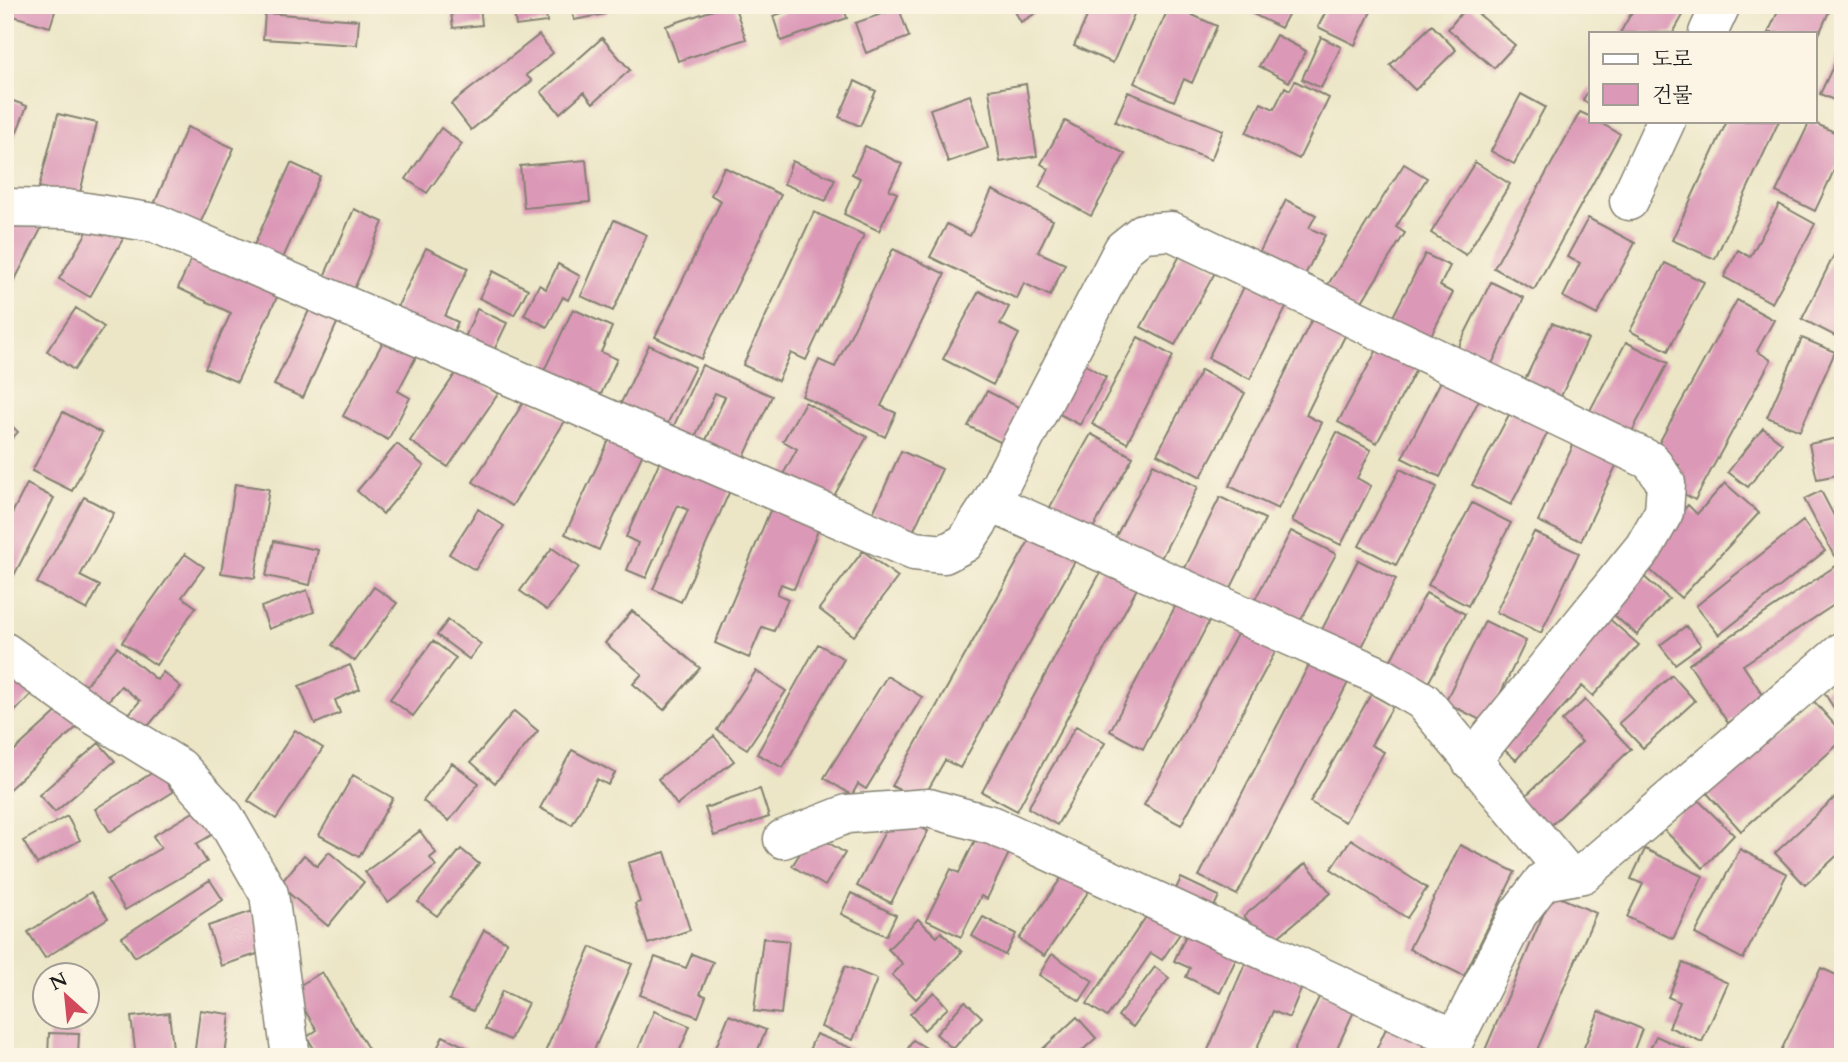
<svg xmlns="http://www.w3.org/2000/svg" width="1848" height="1062" viewBox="0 0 1848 1062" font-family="Cardo,'Noto Serif KR',serif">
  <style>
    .building { fill: #dc99b7 }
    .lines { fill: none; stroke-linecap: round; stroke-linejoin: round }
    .minor-casing { stroke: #848172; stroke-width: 41 }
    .minor { stroke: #fff; stroke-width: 38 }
  </style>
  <rect width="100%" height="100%" fill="#fcf5e5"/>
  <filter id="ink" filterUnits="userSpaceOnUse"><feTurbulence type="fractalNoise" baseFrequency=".0143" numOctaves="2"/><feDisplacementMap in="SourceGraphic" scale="14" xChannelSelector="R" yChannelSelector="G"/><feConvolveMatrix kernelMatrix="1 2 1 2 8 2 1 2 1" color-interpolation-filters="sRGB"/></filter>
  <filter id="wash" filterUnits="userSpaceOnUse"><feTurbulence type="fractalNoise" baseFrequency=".00686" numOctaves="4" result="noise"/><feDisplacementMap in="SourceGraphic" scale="28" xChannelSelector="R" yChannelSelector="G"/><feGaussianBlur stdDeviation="1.57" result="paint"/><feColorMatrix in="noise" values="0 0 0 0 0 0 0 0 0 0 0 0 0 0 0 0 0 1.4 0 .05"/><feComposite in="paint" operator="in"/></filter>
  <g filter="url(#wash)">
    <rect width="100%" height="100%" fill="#ece6c7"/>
    <g id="blocks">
      <path class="building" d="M13 5H57L50 27 10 15Z
        M450 5H480L482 25 453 28Z
        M513 5H545L547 22 516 26Z
        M571 5H605L606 14 574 20Z
        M728 5H734L746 39 678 61 666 26Z
        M805 5H843L847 18 781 41 773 16Z
        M1011 5H1049L1021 22Z
        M1092 5H1138L1113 63 1074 46Z
        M1170 5 1217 26 1192 83 1184 79 1174 101 1134 83Z
        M1250 5H1293L1281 28 1247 11Z
        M1329 5H1374L1355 45 1318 27Z
        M1468 5 1515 45 1494 68 1448 29Z
        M1636 5H1677L1686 10 1673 33H1620Z
        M1781 5H1832L1815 43V33H1768Z
        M899 8 909 37 866 53 855 23Z
        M265 13 359 20 357 45 263 39Z
        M1432 25 1456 50 1415 90 1390 65Z
        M539 35 553 53 526 75 532 81 471 130 451 104Z
        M1276 35 1306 51 1289 82 1259 66Z
        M1321 37 1341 47 1321 88 1302 79Z
        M602 38 630 70 593 103 584 92 560 113 541 92Z
        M1843 45V104L1820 94Z
        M855 81 876 91 860 126 839 117Z
        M1295 81 1329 98 1299 159 1246 133 1261 103 1274 109 1285 87 1290 90Z
        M1026 84 1037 156 1000 162 989 90Z
        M1591 86V105L1583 100Z
        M1128 92 1223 130 1211 160 1115 122Z
        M1521 94 1545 107 1514 164 1491 151Z
        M970 95 988 148 948 162 930 109Z
        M5 98 27 106 5 162Z
        M1580 112 1591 117V121H1597L1620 134 1534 290 1494 268Z
        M58 114 97 123 79 197 39 187Z
        M1065 121 1125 154 1091 216 1039 187 1049 169 1041 164Z
        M1727 121H1779L1715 259 1672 240Z
        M1810 121 1843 136V151L1815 211 1776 192Z
        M187 127 234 148 198 228 152 209Z
        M441 128 462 144 427 193 406 179Z
        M865 146 902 164 889 190 897 193 879 231 844 214 860 178 852 174Z
        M586 160 590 202 524 208 520 166Z
        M792 161 835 179 826 201 784 184Z
        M1475 162 1510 184 1466 255 1431 233Z
        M291 163 320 176 279 267 250 254Z
        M1404 164 1427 178 1396 227 1405 233 1354 314 1322 294Z
        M724 167 781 195 701 359 655 337 721 201 711 195Z
        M992 190 1053 220 1038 252 1065 264 1050 296 1024 283 1017 299 930 257 947 224 970 236Z
        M1286 200 1316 215 1309 228 1325 235 1299 287 1253 265Z
        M1779 204 1815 224 1772 303 1724 277 1738 250 1750 257Z
        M354 209 383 222 349 301 319 288Z
        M814 212 864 235 806 360 791 353 778 381 743 365Z
        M17 216 41 229 5 299V240Z
        M1588 218 1635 243 1597 315 1563 297 1580 263 1567 257Z
        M614 220 647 235 613 311 581 296Z
        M93 222 123 239 90 297 59 279Z
        M1843 237V335L1841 339 1802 319Z
        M426 248 468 268 445 316 458 322 447 345 392 318Z
        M893 249 945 274 881 406 896 413 885 437 802 396 819 360 835 367Z
        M1183 250 1217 269 1175 345 1141 327Z
        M194 253 279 293 237 382 205 368 231 313 178 288Z
        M1425 254 1450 266 1440 286 1453 293 1425 347 1387 328Z
        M1665 263 1704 282 1668 351 1630 331Z
        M558 264 580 276 568 300 563 297 547 327 524 315 539 285 546 289Z
        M493 271 528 289 514 315 479 298Z
        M1247 281 1289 302 1250 379 1208 358Z
        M1491 282 1524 298 1486 376 1452 359Z
        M979 291 1009 307 1000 324 1019 334 993 385 943 359Z
        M1737 300 1774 320 1757 351 1771 360 1695 500 1668 485 1679 465 1654 452Z
        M311 306 339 319 303 398 274 385Z
        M76 308 104 327 74 370 47 351Z
        M477 309 507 323 489 361 460 349Z
        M573 309 612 327 601 352 617 359 597 403 541 377Z
        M1315 313 1348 330 1306 415 1322 423 1278 509 1229 486Z
        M1552 323 1588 339 1556 407 1520 390Z
        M1138 337 1173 356 1127 443 1092 424Z
        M385 338 417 355 398 391 410 398 388 440 343 416Z
        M1802 338 1835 352 1800 431 1767 417Z
        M1626 342 1668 363 1628 439 1586 418Z
        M1380 344 1419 364 1377 443 1338 422Z
        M649 345 695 367 663 433 617 411Z
        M1077 360 1106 377 1080 425 1050 409Z
        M702 365 772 396 741 464 703 447 725 397 715 393 692 444 670 434Z
        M460 367 498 394 448 467 410 441Z
        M1201 370 1245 393 1201 477 1157 454Z
        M1442 379 1480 398 1440 477 1402 458Z
        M987 391 1028 412 1010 447 968 426Z
        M527 397 565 421 512 506 473 482Z
        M805 402 867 437 830 503 782 476 797 449 783 441Z
        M1513 407 1551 426 1511 505 1472 485Z
        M63 412 102 433 72 491 32 471Z
        M5 419 18 432 5 446Z
        M1763 428 1782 443 1748 487 1728 472Z
        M1337 432 1371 450 1357 478 1371 486 1341 545 1292 521Z
        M612 434 645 449 599 550 565 534Z
        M1091 434 1133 457 1088 537 1046 514Z
        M1577 437 1620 457 1581 541 1538 521Z
        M1843 437V474L1817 479 1809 444Z
        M397 444 424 466 383 514 357 491Z
        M901 451 942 469 912 534 872 515Z
        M662 456 732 486 681 602 653 589 688 510 678 505 646 578 627 570 638 543 626 537Z
        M1153 464 1198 487 1157 566 1112 544Z
        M1400 469 1437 487 1396 565 1359 546Z
        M1725 483 1759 513 1681 598 1639 560 1688 505 1697 514Z
        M27 484 54 498 9 585 5 583V527Z
        M235 484 269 489 255 578 221 573Z
        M1821 491 1843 533V551L1834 556 1804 499Z
        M84 497 114 513 80 576 100 586 87 610 37 583Z
        M1220 497 1265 519 1225 600 1180 578Z
        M774 501 822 521 794 589 781 584 777 594 788 599 774 631 762 627 749 658 715 643Z
        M1472 503 1511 523 1468 606 1428 585Z
        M1843 503V524L1834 508Z
        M478 509 504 526 475 570 449 554Z
        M1803 521 1825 551 1719 635 1696 606Z
        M1035 530 1079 554 960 768 945 760 921 802 892 786Z
        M1291 531 1336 554 1295 631 1251 607Z
        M1534 532 1579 553 1541 633 1496 612Z
        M274 541 318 550 310 585 266 576Z
        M552 548 579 567 547 610 520 591Z
        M863 551 898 577 854 636 819 609Z
        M185 554 204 567 182 597 196 607 156 665 122 642Z
        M1358 560 1396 579 1356 659 1317 639Z
        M1843 561V599L1743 665 1765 698 1728 723 1689 664Z
        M1104 566 1139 585 1017 811 982 792Z
        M1641 574 1669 599 1637 635 1608 610Z
        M374 587 397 603 355 661 332 645Z
        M307 590 314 612 269 629 261 607Z
        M1426 593 1465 614 1425 689 1386 669Z
        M1178 601 1211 618 1143 749 1110 731Z
        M632 611 700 668 664 710 633 684 642 674 605 643Z
        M1605 615 1639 645 1593 696 1582 686 1516 760 1493 740Z
        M448 620 481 644 469 659 437 635Z
        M1485 621 1526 641 1486 723 1445 702Z
        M1242 625 1279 645 1181 825 1144 805Z
        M1686 626 1701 645 1675 664 1660 645Z
        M433 641 456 658 413 716 390 699Z
        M818 644 844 659 783 768 757 754Z
        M117 647 157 680 163 672 181 687 138 738 121 723 140 701 121 686 97 714 76 696Z
        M1313 657 1351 677 1237 895 1199 876Z
        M350 665 360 689 335 700 340 713 315 724 299 686Z
        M19 669 38 687 5 722V684Z
        M756 671 786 691 747 749 717 730Z
        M1672 675 1695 701 1643 748 1619 723Z
        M887 676 922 697 866 789 858 784 852 795 824 778Z
        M1843 678V722L1823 691Z
        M1371 694 1393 706 1371 745 1384 752 1345 822 1310 802Z
        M1811 698 1843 734V740L1741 831 1706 792Z
        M1585 700 1631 749 1543 833 1516 805 1582 742 1562 721Z
        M62 707 79 725 5 793V759Z
        M514 711 538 731 495 783 471 762Z
        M1076 726 1105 743 1057 825 1028 808Z
        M295 730 323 748 276 819 248 801Z
        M714 736 734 761 677 805 658 779Z
        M99 743 115 761 55 812 39 795Z
        M572 750 615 773 608 785 597 779 572 825 540 808Z
        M452 763 479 783 449 821 423 801Z
        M158 769 173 792 110 832 95 809Z
        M353 775 393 798 359 857 319 835Z
        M760 789 769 817 714 836 705 808Z
        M1843 790V850L1805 885 1775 853Z
        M1695 797 1734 835 1703 868 1663 829Z
        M200 808 215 833 196 844 207 862 125 910 107 880 161 848 153 836Z
        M894 814 928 831 891 903 857 886Z
        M67 816 80 840 37 864 23 841Z
        M420 831 436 853 430 858 436 866 388 902 365 872Z
        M813 833 845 853 825 886 792 866Z
        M978 834 1011 849 987 899 981 896 961 937 926 920 951 869 959 873Z
        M1351 839 1427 888 1407 918 1331 869Z
        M1460 845 1515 872 1464 976 1409 949Z
        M461 849 479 864 437 916 418 902Z
        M1645 849 1703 876 1673 939 1627 917 1643 884 1631 879Z
        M1740 849 1787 874 1743 959 1695 934Z
        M329 852 364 882 328 926 279 885 304 855 317 866Z
        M665 852 690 930 648 944 635 904 640 902 628 863Z
        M1306 863 1331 893 1268 945 1244 916Z
        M1066 871 1091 888 1044 956 1019 939Z
        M1181 878 1219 896 1209 918 1171 899Z
        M210 880 223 900 135 957 122 937Z
        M91 892 108 918 45 958 28 932Z
        M851 893 896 915 886 936 841 914Z
        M1552 894 1596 913 1534 1057H1482Z
        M253 911 266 951 221 966 208 926Z
        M1150 911 1181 932 1162 960 1151 953 1107 1017 1087 1004Z
        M983 917 1016 934 1005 955 972 936Z
        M918 919 937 937 941 932 962 952 916 999 892 975 903 964 888 949Z
        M484 930 507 942 473 1011 449 1000Z
        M1188 931 1238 955 1220 993 1186 977 1190 968 1174 961Z
        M763 938 789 941 781 1014 754 1011Z
        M591 947 632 964 591 1057H555L545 1052Z
        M692 954 713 962 700 994 706 996 698 1017 640 995 655 957 686 968Z
        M1052 954 1093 981 1080 1001 1039 975Z
        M1247 959 1304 982 1289 1018 1273 1011 1253 1057H1205Z
        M1683 963 1728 983 1702 1042 1669 1027 1680 1002 1668 997Z
        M845 966 877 979 853 1040 821 1027Z
        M1155 967 1169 978 1133 1027 1118 1016Z
        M1821 968 1843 978V1041L1835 1057H1778Z
        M322 972 373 1057H319L307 1037 317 1030 292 990Z
        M502 991 528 1003 510 1040 485 1029Z
        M934 992 948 1008 924 1030 910 1014Z
        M1321 993 1355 1009 1333 1057H1291Z
        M965 1001 982 1017 953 1049 936 1034Z
        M200 1010 230 1014 225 1057H194Z
        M654 1011 690 1026 677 1057H635Z
        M1599 1011 1642 1029 1631 1057H1580Z
        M169 1013 174 1057H136L131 1017Z
        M729 1015 766 1030 755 1057H712Z
        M1077 1017 1096 1038 1075 1057H1034Z
        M1387 1026 1425 1042 1418 1057H1373Z
        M49 1033 79 1034 78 1057H48Z
        M816 1034 854 1049 851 1057H806Z
        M443 1036 466 1047 462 1057H433Z
        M1656 1036 1703 1057H1646Z
        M913 1040 941 1057H903Z"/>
    </g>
  </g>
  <g filter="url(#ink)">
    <use href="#blocks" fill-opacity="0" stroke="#848172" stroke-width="2"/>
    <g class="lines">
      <defs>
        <path id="minor" d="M1708 33 1721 5
          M1629 201 1666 121
          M5 208 67 209 155 223 914 551 944 554 965 543 991 503 1123 249 1143 233 1171 231 1651 461 1666 483 1664 512 1644 547 1471 761
          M991 503 1382 677 1423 701 1569 876
          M5 652 89 712 180 768 224 816 269 894 291 1057
          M783 839 847 814 929 808 994 826 1454 1038
          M1446 1057 1518 914 1543 881 1583 874 1843 651"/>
      </defs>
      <use href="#minor" class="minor-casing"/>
      <use href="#minor" class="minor"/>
    </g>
  </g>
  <rect width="1848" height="1062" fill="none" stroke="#fcf5e5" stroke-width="28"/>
  <rect x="1589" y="32" width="228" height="91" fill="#fcf5e5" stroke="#a29e95" stroke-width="2"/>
  <rect x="1603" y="54" width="35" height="10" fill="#ffffff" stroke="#a29e95" stroke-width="2"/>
  <text x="1652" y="66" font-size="21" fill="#1c1c1c">도로</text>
  <rect x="1603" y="84" width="35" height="21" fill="#dc99b7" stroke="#a29e95" stroke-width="2"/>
  <text x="1652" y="102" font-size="21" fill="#1c1c1c">건물</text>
  <g transform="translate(66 996) rotate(333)"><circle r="33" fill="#fcf5e5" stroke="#a29e95" stroke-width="2"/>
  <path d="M0-5L12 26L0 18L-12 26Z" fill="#d1495b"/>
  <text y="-10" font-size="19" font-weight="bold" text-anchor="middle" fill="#1c1c1c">N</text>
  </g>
</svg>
